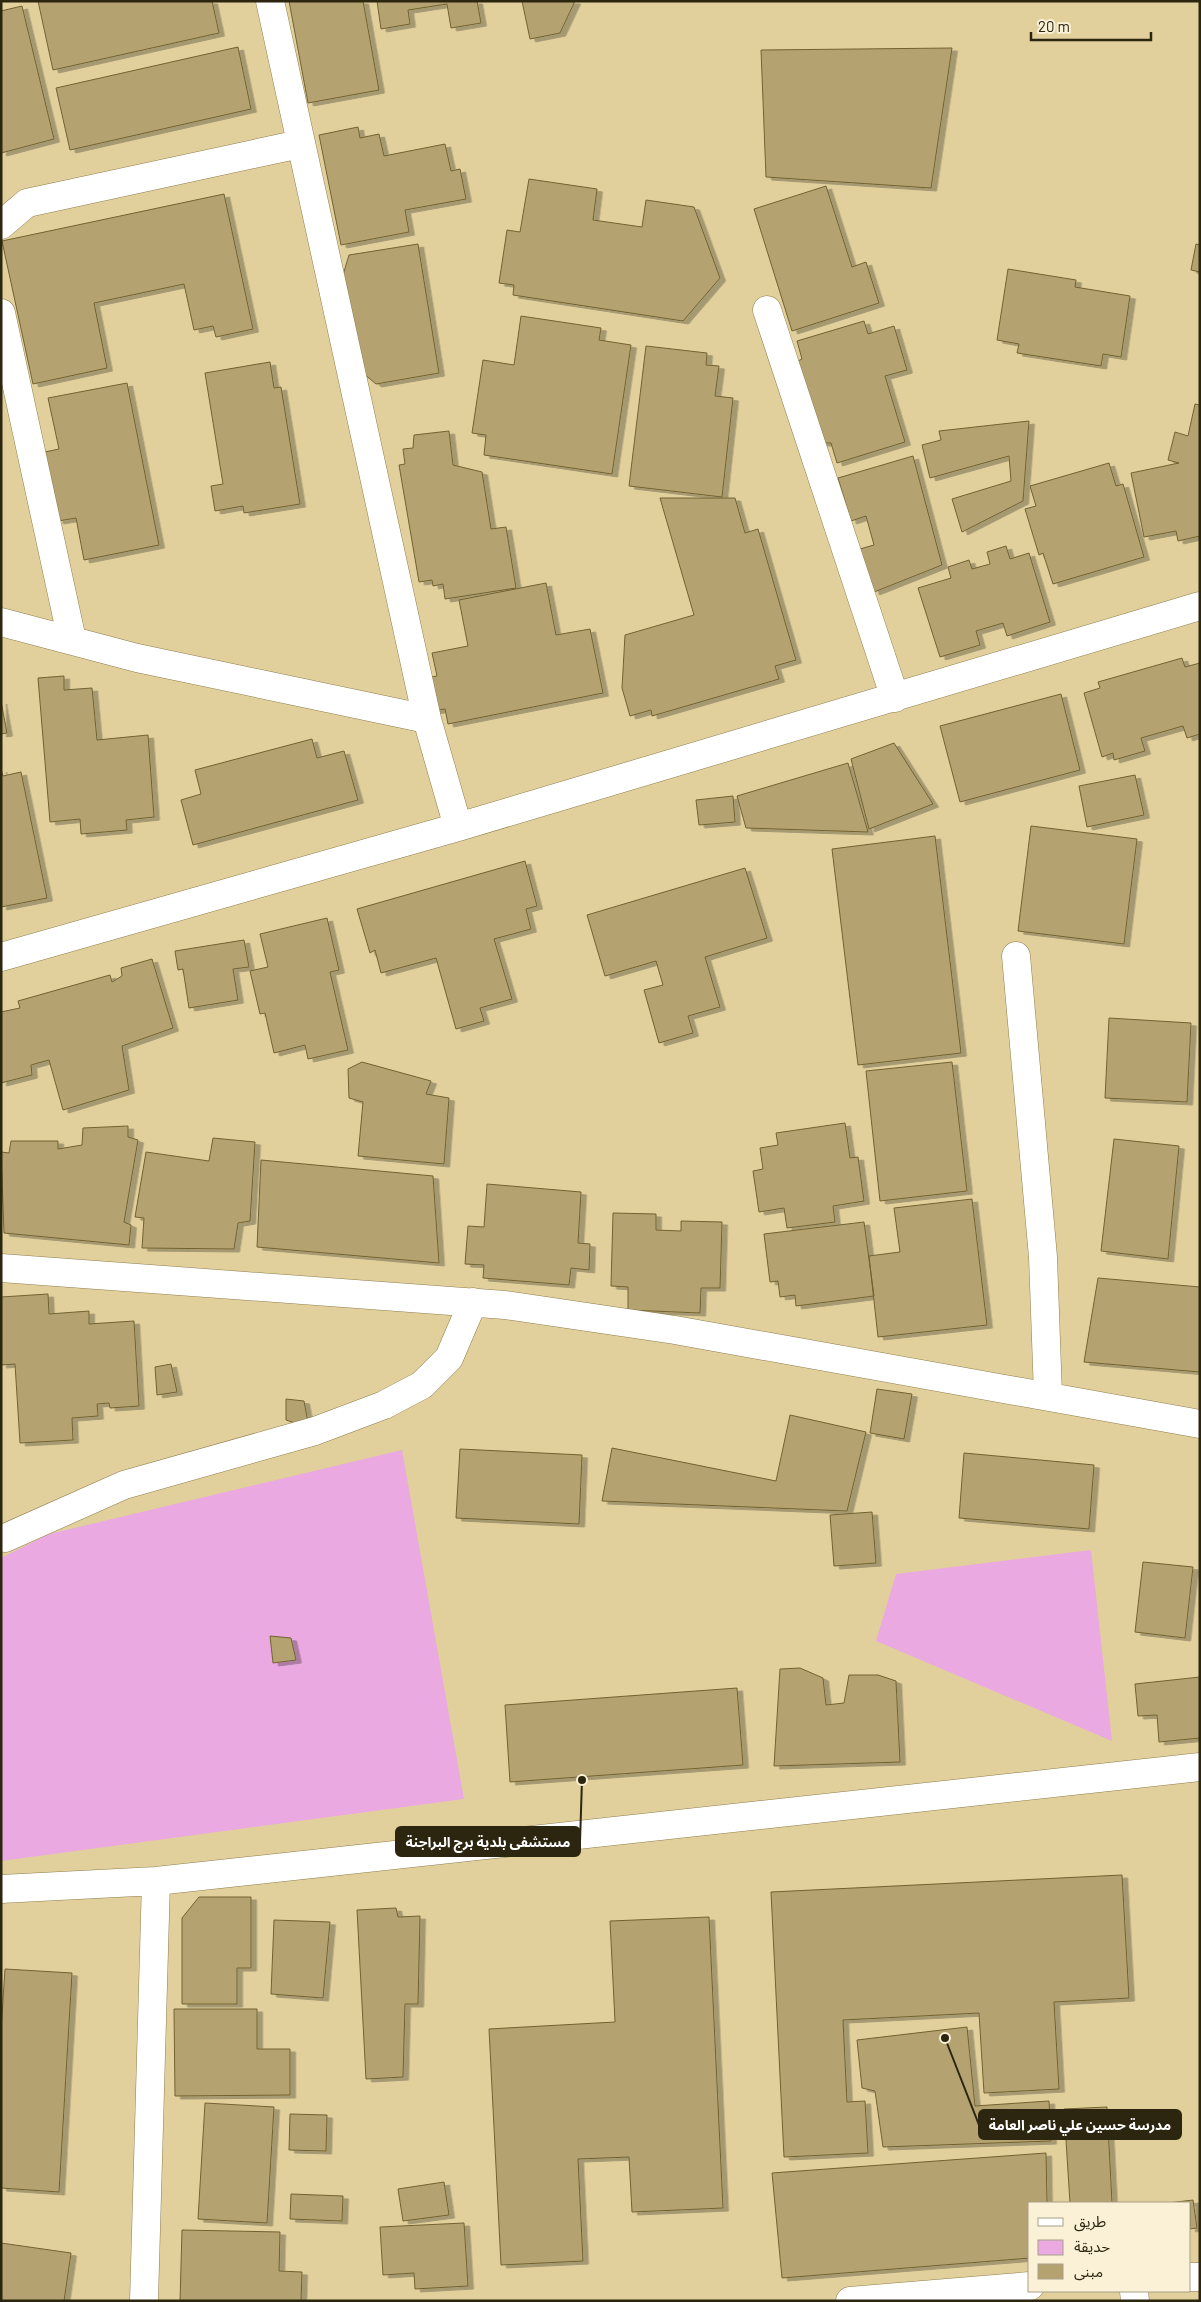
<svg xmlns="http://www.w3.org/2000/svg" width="1201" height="2302" viewBox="0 0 1201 2302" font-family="Barlow,'Noto Sans Arabic',sans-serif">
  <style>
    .green { fill: #eaa9e0 }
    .building { fill: #b4a371; stroke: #726230; filter: url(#shadow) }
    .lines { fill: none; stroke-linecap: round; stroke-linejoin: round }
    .minor-casing { stroke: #8f7e4d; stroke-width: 29 }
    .minor { stroke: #fff; stroke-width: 28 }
    .leader { fill: none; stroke: #2c2510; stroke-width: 2 }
    .callout-dot { fill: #2c2510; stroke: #faf1d7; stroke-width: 2 }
    .callout { fill: #2c2510; stroke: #2c2510; stroke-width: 2 }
    .callout-label { font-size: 14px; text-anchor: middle; font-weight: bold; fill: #fff }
  </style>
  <defs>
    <filter id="shadow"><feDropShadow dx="5.5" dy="3" stdDeviation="0" flood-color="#0004"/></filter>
  </defs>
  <rect width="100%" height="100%" fill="#e1d09c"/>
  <path class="green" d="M402 1450 464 1799 1 1861V1558L49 1534Z
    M1091 1550 1112 1741 876 1641 896 1574Z"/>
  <path class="building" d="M38 1H212L219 33 53 70Z
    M289 1H363L379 90 308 103Z
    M377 1H477L481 23 451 28 447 4 408 10 410 24 381 29Z
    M522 1H575L560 33 530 39Z
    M22 6 54 139 1 153V11Z
    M238 47 251 109 70 150 56 88Z
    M952 48 931 188 766 177 761 50Z
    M358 127 360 138 379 134 384 156 445 144 451 171 460 169 466 199 405 210 409 232 341 245 319 135Z
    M529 179 597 189 593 220 642 227 646 200 694 207 720 278 683 321 513 295 514 285 499 283 507 230 520 232Z
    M826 186 852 267 866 262 879 303 792 331 754 209Z
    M224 194 253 329 216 337 213 326 194 330 184 284 94 303 107 368 33 384 2 241Z
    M418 244 439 373 376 384 363 373 343 275 349 255Z
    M1196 244 1200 245V272L1191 270Z
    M1008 269 1076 280 1075 287 1130 296 1121 357 1103 354 1101 366 1017 353 1019 344 997 340Z
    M521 316 601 328 599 340 631 345 612 474 484 455 486 435 472 433 483 360 514 365Z
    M864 321 868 334 894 326 907 370 885 376 905 442 837 463 831 443H822L796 362 802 359 797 341Z
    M646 346 707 353 706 365 719 366 715 396 733 398 722 497 629 486Z
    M270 362 274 388 281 387 300 504 244 513 243 506 215 511 211 486 223 484 205 373Z
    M127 383 159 545 84 560 76 518 58 521 45 452 59 449 48 398Z
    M1195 404 1200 405V536L1178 541 1176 531 1144 537 1131 473 1179 463 1168 460 1175 432 1188 436Z
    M1029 421 1023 501 962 532 952 499 1011 481 1009 456 930 478 922 445 941 440 939 431Z
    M449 431 453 465 482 472 491 529 506 527 516 588 445 599 443 584 433 586 432 580 419 582 399 465 405 464 403 449 413 448 414 435Z
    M913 456 942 565 874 592 860 549 874 545 866 516 851 521 838 478Z
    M1109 463 1116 486 1123 484 1144 557 1053 584 1043 553 1039 555 1025 509 1036 506 1030 486Z
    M660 498H735L745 533 758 529 796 660 775 666 779 679 652 716 651 710 630 716 622 688 625 635 694 615Z
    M1006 546 1010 559 1029 553 1050 622 1007 636 1003 623 976 631 980 645 940 657 918 588 951 578 948 567 969 560 972 569 990 564 987 552Z
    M546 583 556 635 590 629 603 693 448 724 445 709 432 711 425 678 437 676 432 653 468 646 459 600Z
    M1182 658 1185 667 1200 663V734L1187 738 1183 726 1141 738 1145 751 1114 760 1113 753 1102 757 1084 693 1100 688 1098 682Z
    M64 676V690L92 688 97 740 148 735 154 817 126 820 127 830 81 834 80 819 50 822 38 678Z
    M1061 694 1080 770 960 802 940 726Z
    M1 701 7 733 1 734Z
    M312 739 317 758 344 751 358 800 193 845 181 800 201 794 195 770Z
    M894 743 933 804 869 829 851 759Z
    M848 763 868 832 746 828 737 796Z
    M1 769 3 776 21 772 47 898 1 907Z
    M1135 775 1144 815 1087 827 1079 786Z
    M733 796 735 822 699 825 696 800Z
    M1031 826 1137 839 1124 944 1018 931Z
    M935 836 961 1053 858 1065 832 849Z
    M525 861 537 906 526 909 531 929 494 939 512 999 480 1008 484 1021 456 1029 436 958 381 973 375 950 370 953 357 909Z
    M745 868 767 938 705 957 720 1007 688 1016 693 1033 659 1043 644 990 663 985 656 961 605 976 587 915Z
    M327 918 339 970 330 972 348 1050 308 1059 305 1045 274 1053 265 1013 260 1014 250 971 268 967 260 934Z
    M244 940 249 967 233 969 238 1000 189 1008 183 969 178 970 175 951Z
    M152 959 173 1028 122 1046 129 1090 63 1110 49 1060 31 1065 32 1075 1 1083V1012L20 1008 18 1001 110 975 112 982 122 976 121 968Z
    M1109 1018 1191 1023 1187 1102 1105 1098Z
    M362 1062 431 1081 426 1094 449 1098 444 1164 358 1156 363 1102 349 1098 348 1069Z
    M952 1062 967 1191 880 1201 866 1071Z
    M845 1123 850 1158 858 1157 864 1201 833 1206 835 1222 787 1228 784 1208 759 1212 753 1171 763 1169 760 1148 778 1145 776 1133Z
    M128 1126V1137L138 1140 124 1222 131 1225 129 1245 4 1233 1 1152 9 1153 11 1141H58V1149L82 1145 83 1128Z
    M213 1138 255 1142 250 1221 238 1223 234 1249 142 1248 144 1218 135 1217 146 1152 209 1161Z
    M1114 1139 1179 1146 1168 1259 1101 1251Z
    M261 1160 433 1176 439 1263 257 1247Z
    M487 1184 581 1192 578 1243 590 1244 589 1270 571 1268 569 1285 483 1278 484 1265 465 1264 468 1226 484 1227Z
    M972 1199 987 1325 878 1337 869 1256 900 1252 894 1208Z
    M613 1213 656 1214V1230L681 1231V1221L722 1222 720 1288H701L700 1313 628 1310V1287L611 1286Z
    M864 1222 874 1296 796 1306 795 1295 780 1297 778 1281 770 1282 764 1234Z
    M1098 1278 1200 1287V1372L1084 1362Z
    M48 1294 49 1314 89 1311V1324L134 1321 139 1406 110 1408 109 1403 97 1404 98 1416 72 1418 73 1440 20 1443 15 1364 1 1365V1297Z
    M171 1364 177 1392 157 1395 155 1367Z
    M877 1389 912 1394 904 1439 870 1433Z
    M286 1399 304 1401 309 1428 286 1420Z
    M790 1415 866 1432 847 1511 602 1501 612 1448 776 1481Z
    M460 1449 582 1455 579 1524 456 1518Z
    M964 1453 1094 1465 1089 1529 959 1518Z
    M872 1512 876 1563 834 1566 830 1515Z
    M1143 1562 1193 1567 1185 1638 1135 1632Z
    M270 1636 291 1638 296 1660 273 1663Z
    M800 1668 823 1678 826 1705 844 1703 849 1675H878L896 1681 900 1762 774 1766 780 1669Z
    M1200 1677V1738L1159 1742 1157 1715 1138 1716 1135 1684Z
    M737 1688 743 1765 510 1782 505 1705Z
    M1122 1875 1129 1998 1054 2002 1059 2089 984 2093 979 2013 843 2020 847 2102 865 2101 868 2153 784 2157 771 1892Z
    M199 1897H251V1968H237V2004H182V1918Z
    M396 1908 398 1917 420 1916 418 2004H405L403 2077 366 2079 357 1910Z
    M709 1917 723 2208 632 2212 629 2157 578 2159 583 2261 501 2265 489 2029 615 2022 610 1921Z
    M274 1920 330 1922 323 1998 271 1994Z
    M5 1969 72 1973 59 2192 1 2188V2031Z
    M174 2009H257V2049H290V2095L175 2096Z
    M967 2027 975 2106 1049 2101 1051 2141 883 2147 875 2091 862 2088 857 2040Z
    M205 2103 274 2107 267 2223 198 2219Z
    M1107 2107 1112 2203H1070L1064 2109Z
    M290 2114 327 2115 326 2151 289 2150Z
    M1046 2153 1047 2203H1030V2258L782 2278 772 2173Z
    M444 2182 449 2215 403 2221 398 2189Z
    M291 2194 343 2196 342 2221 290 2219Z
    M1193 2200 1197 2228 1190 2229V2203H1168Z
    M464 2223 468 2286 415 2289 414 2273 383 2275 380 2227Z
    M182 2230 280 2232 279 2271 302 2272 301 2301H180Z
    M1 2243 71 2253 64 2301H1Z"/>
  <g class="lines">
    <defs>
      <path id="minor" d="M270 1 427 719
        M1 225 27 203 300 144
        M767 310 895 698
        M1 313 72 640
        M1 622 137 658 427 719 458 827
        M1016 956 1043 1257 1048 1395
        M1 957 458 827 1200 606
        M1 1268 505 1305 675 1330 1200 1424
        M5 1538 124 1485 315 1431 384 1405 422 1385 449 1358 473 1302
        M1 1889 156 1881 1200 1767
        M1190 2277H1200
        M1134 2291 1135 2301
        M144 2301 156 1881
        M850 2301 1030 2286"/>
    </defs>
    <use href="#minor" class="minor-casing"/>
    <use href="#minor" class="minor"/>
  </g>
  <path class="leader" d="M582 1780L580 1842M945 2038L979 2125"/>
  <g class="callout-dot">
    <circle cx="582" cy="1780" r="5"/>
    <circle cx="945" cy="2038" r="5"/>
  </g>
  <g class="callout">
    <rect x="396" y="1827" width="184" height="29" rx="5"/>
    <rect x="979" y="2110" width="202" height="29" rx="5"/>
  </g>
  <g class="callout-label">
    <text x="488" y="1847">مستشفی بلدیة برج البراجنة</text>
    <text x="1080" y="2130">مدرسة حسين علي ناصر العامة</text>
  </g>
  <rect width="1201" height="2302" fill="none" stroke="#2c2510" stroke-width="5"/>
  <rect x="1028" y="2202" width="162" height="90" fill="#faf1d7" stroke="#a89f87"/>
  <rect x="1038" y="2218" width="25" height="8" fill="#ffffff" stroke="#a89f87"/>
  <text x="1074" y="2227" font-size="15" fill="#2c2510">طريق</text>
  <rect x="1038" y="2240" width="25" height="15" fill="#eaa9e0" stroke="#a89f87"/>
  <text x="1074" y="2252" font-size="15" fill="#2c2510">حديقة</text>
  <rect x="1038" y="2264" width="25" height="15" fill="#b4a371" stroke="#a89f87"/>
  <text x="1074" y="2277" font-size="15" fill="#2c2510">مبنى</text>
  <path d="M1031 32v8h120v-8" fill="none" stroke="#2c2510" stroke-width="2.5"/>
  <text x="1038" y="32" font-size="15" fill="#2c2510" stroke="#faf1d7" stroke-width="4" paint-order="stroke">20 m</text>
</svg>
